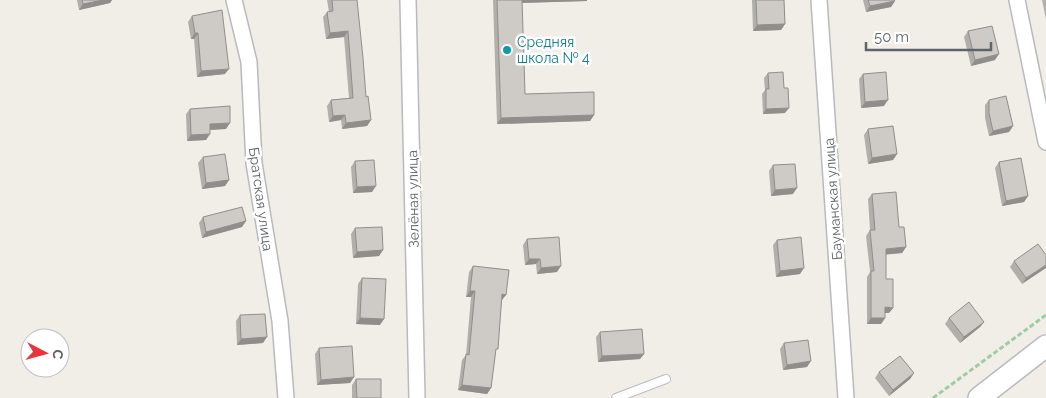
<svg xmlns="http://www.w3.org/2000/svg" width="1046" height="398" viewBox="0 0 1046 398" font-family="Raleway,sans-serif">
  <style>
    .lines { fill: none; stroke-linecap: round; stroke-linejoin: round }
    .lane-casing { stroke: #b8babe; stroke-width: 10 }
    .street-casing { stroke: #b8babe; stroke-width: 18 }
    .secondary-casing { stroke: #b9bcc1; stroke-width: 24 }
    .path { stroke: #9ecca6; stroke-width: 3; stroke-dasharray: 5 2.5; stroke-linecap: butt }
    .lane { stroke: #fff; stroke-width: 8 }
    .street { stroke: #fff; stroke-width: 15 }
    .secondary { stroke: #fff; stroke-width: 21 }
    .wall { fill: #b1afaa }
    .shaded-wall { fill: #908e8b }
    .building { fill: #cecbc6; stroke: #908e8b }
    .culture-dot { fill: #0f9aa8; stroke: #fff; stroke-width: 2 }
    .labels { text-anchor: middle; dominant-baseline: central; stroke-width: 5; stroke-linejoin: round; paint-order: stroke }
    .culture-label { font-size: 14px; fill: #0d838f; stroke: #fff; text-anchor: start }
    .street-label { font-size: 14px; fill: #5f6468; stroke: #fff }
  </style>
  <rect width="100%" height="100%" fill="#f1eee7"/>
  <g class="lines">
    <defs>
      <path id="lane" d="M616 398 666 379"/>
      <path id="street" d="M234 0 249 62 254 163 280 321 286 398
        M408 0 417 398
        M819 0 846 398
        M1017 0 1046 142"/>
      <path id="secondary" d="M979 398 1046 346"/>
    </defs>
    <use href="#lane" class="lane-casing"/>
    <use href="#street" class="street-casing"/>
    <use href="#secondary" class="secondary-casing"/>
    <path class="path" d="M933 398 1046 315"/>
    <use href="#lane" class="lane"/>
    <use href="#street" class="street"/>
    <use href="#secondary" class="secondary"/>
  </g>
  <path class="wall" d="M77 0H112L110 3 79 10Z
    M327 0H357L366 97 371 120 367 126 342 129 341 120 329 122 327 106 331 100 349 98 344 37 326 39 323 17 327 12H329Z
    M493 0H587V1L522 3 525 94 594 115 590 121 497 124Z
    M752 0H784L785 24 781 30 753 31Z
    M863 0H894L891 7 866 12Z
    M1042 0H1046V19Z
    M192 16 225 74 197 77 194 39H191L188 22Z
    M968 31 995 60 971 66 964 37Z
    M768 73 785 113 763 114 762 94 765 90 764 78Z
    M863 74 884 106 861 108 859 79Z
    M989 100 1013 126 1009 132 989 136 985 118V105Z
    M190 109 226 129 210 130 206 140 187 141 186 114Z
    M868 129 897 154 893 160 868 164 864 135Z
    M203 157 229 180 225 186 202 189 198 163Z
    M355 161 372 192 353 193 351 167Z
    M999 162 1028 196 1024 202 1002 206 995 168Z
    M773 165 793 194 771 196 769 171Z
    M872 194 899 227 906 247 902 253 886 254V279L893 308 889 313H885V318L881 324H867V277L870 272 866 236 870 230 868 199Z
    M203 217 246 221 242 227 202 238 199 223Z
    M355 228 383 250 379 256 353 258 351 234Z
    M527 239 557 272 537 274 536 264 525 265 523 245Z
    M777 240 800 274 776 277 773 245Z
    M1046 255 1022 284 1010 267 1014 261Z
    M473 266 502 300 491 388 487 394 458 390 462 360 466 355 471 297H466L469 272Z
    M362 278 380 325 356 324 358 284Z
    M240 315 263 343 237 345 236 321Z
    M949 318 984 322 980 327 960 343 945 324Z
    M600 332 644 354 640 359 598 362 596 337Z
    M784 343 807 367 783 370 780 349Z
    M319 348 354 377 350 383 317 385 315 354Z
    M879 372 914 373 910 379 889 396 875 378Z
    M356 379 381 398H352V385Z"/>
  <path class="shaded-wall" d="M103 0H112L110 3 79 10 83 4Z
    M520 0H587V1L518 3Z
    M895 1 891 7 866 12 870 6Z
    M785 24 781 30 753 31 757 25Z
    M348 31 344 37 326 39 330 33Z
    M195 33H198L194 39H191Z
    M999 54 995 60 971 66 975 60Z
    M229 69 225 74 197 77 201 71Z
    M888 100 884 106 861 108 865 102Z
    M789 108 785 113 763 114 766 109Z
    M345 115 341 120 329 122 333 116Z
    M594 115 590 121 497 124 501 118Z
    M371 120 367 126 342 129 346 123Z
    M230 123 226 129 206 130 210 124Z
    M1013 126 1009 132 989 136 993 131Z
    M210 134 206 140 187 141 191 135Z
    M897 154 893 160 868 164 872 158Z
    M229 180 225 186 202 189 206 183Z
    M376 186 372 192 353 193 357 187Z
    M797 188 793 194 771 196 775 190Z
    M1028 196 1024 202 1002 206 1006 201Z
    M246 221 242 227 202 238 206 232Z
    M906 247 902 253 882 255 886 249Z
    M383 250 379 256 353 258 357 252Z
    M529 259H540L536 264 525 265Z
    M1046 265V268L1022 284 1026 278Z
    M561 266 557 272 537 274 541 268Z
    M804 268 800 274 776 277 780 271Z
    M470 291H475L471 297H466Z
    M502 294 506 295 502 300Z
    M885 307 893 308 889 313H881Z
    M360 318 384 319 380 325 356 324Z
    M871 318H885L881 324H867Z
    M984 322 980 327 960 343 964 337Z
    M267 337 263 343 237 345 241 339Z
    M644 354 640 359 598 362 602 356Z
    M811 361 807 367 783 370 787 365Z
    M914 373 910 379 889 396 893 390Z
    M354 377 350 383 317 385 321 380Z
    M462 385 491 388 487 394 458 390Z"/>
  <path class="building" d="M82 0H103L83 4Z
    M332 0H357L363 58 366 97 368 96 371 120 346 123 345 115 333 116 331 100 353 98 348 31 330 33 327 12 333 11Z
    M497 0H522L525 94 594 92V115L501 118Z
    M756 0H784L785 24 757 25Z
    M868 0H894L895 1 870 6Z
    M222 10 229 69 201 71 198 33H195L192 16Z
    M992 26 999 54 975 60 968 31Z
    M783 72 784 88H788L789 108 766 109V89H769L768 73Z
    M886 72 888 100 865 102 863 74Z
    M1006 96 1013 126 993 131 989 113V100Z
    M230 106V123L210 124V134L191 135 190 109Z
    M893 126 897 154 872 158 868 129Z
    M225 154 229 180 206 183 203 157Z
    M1021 158 1028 196 1006 201 999 162Z
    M374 160 376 186 357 187 355 161Z
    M795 164 797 188 775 190 773 165Z
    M896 192 899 227H904L906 247 886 249V279H893V308L885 307V318H871V271H874L870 230H875L872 194Z
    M242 207 246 221 206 232 203 217Z
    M382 227 383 250 357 252 355 228Z
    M559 237 561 266 541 268 540 259H529L527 239Z
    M801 237 804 268 780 271 777 240Z
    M1038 244 1046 255V265L1026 278 1014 261Z
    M473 266 509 270 506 295 502 294 498 349H496L491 388 462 385 466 354 469 355 475 291H470Z
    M362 278 386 279 384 319 360 318Z
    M969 302 984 322 964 337 949 318Z
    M265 314 267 337 241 339 240 315Z
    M642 329 644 354 602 356 600 332Z
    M808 340 811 361 787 365 784 343Z
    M352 346 354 377 321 380 319 348Z
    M900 356 914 373 893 390 879 372Z
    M356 379H381V398H357Z"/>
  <circle class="culture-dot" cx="507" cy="50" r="5"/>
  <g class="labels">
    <g class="culture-label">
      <text x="517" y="42">Средняя<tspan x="517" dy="16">школа № 4</tspan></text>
    </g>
    <g class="street-label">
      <text transform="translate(261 199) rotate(82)">Братская улица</text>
      <text transform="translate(413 199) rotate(-91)">Зелёная улица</text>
      <text transform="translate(833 199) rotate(-94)">Бауманская улица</text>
    </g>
  </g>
  <g transform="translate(45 353) rotate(96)"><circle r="24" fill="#ffffff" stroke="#bfc1c3"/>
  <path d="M0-4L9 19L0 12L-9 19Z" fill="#eb3339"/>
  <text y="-8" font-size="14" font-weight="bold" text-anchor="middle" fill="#5f6468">С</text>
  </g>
  <path d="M866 42v8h125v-8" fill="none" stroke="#5f6468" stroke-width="2.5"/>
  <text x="874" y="42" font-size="15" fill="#5f6468" stroke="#ffffff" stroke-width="4" paint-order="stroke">50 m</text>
</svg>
